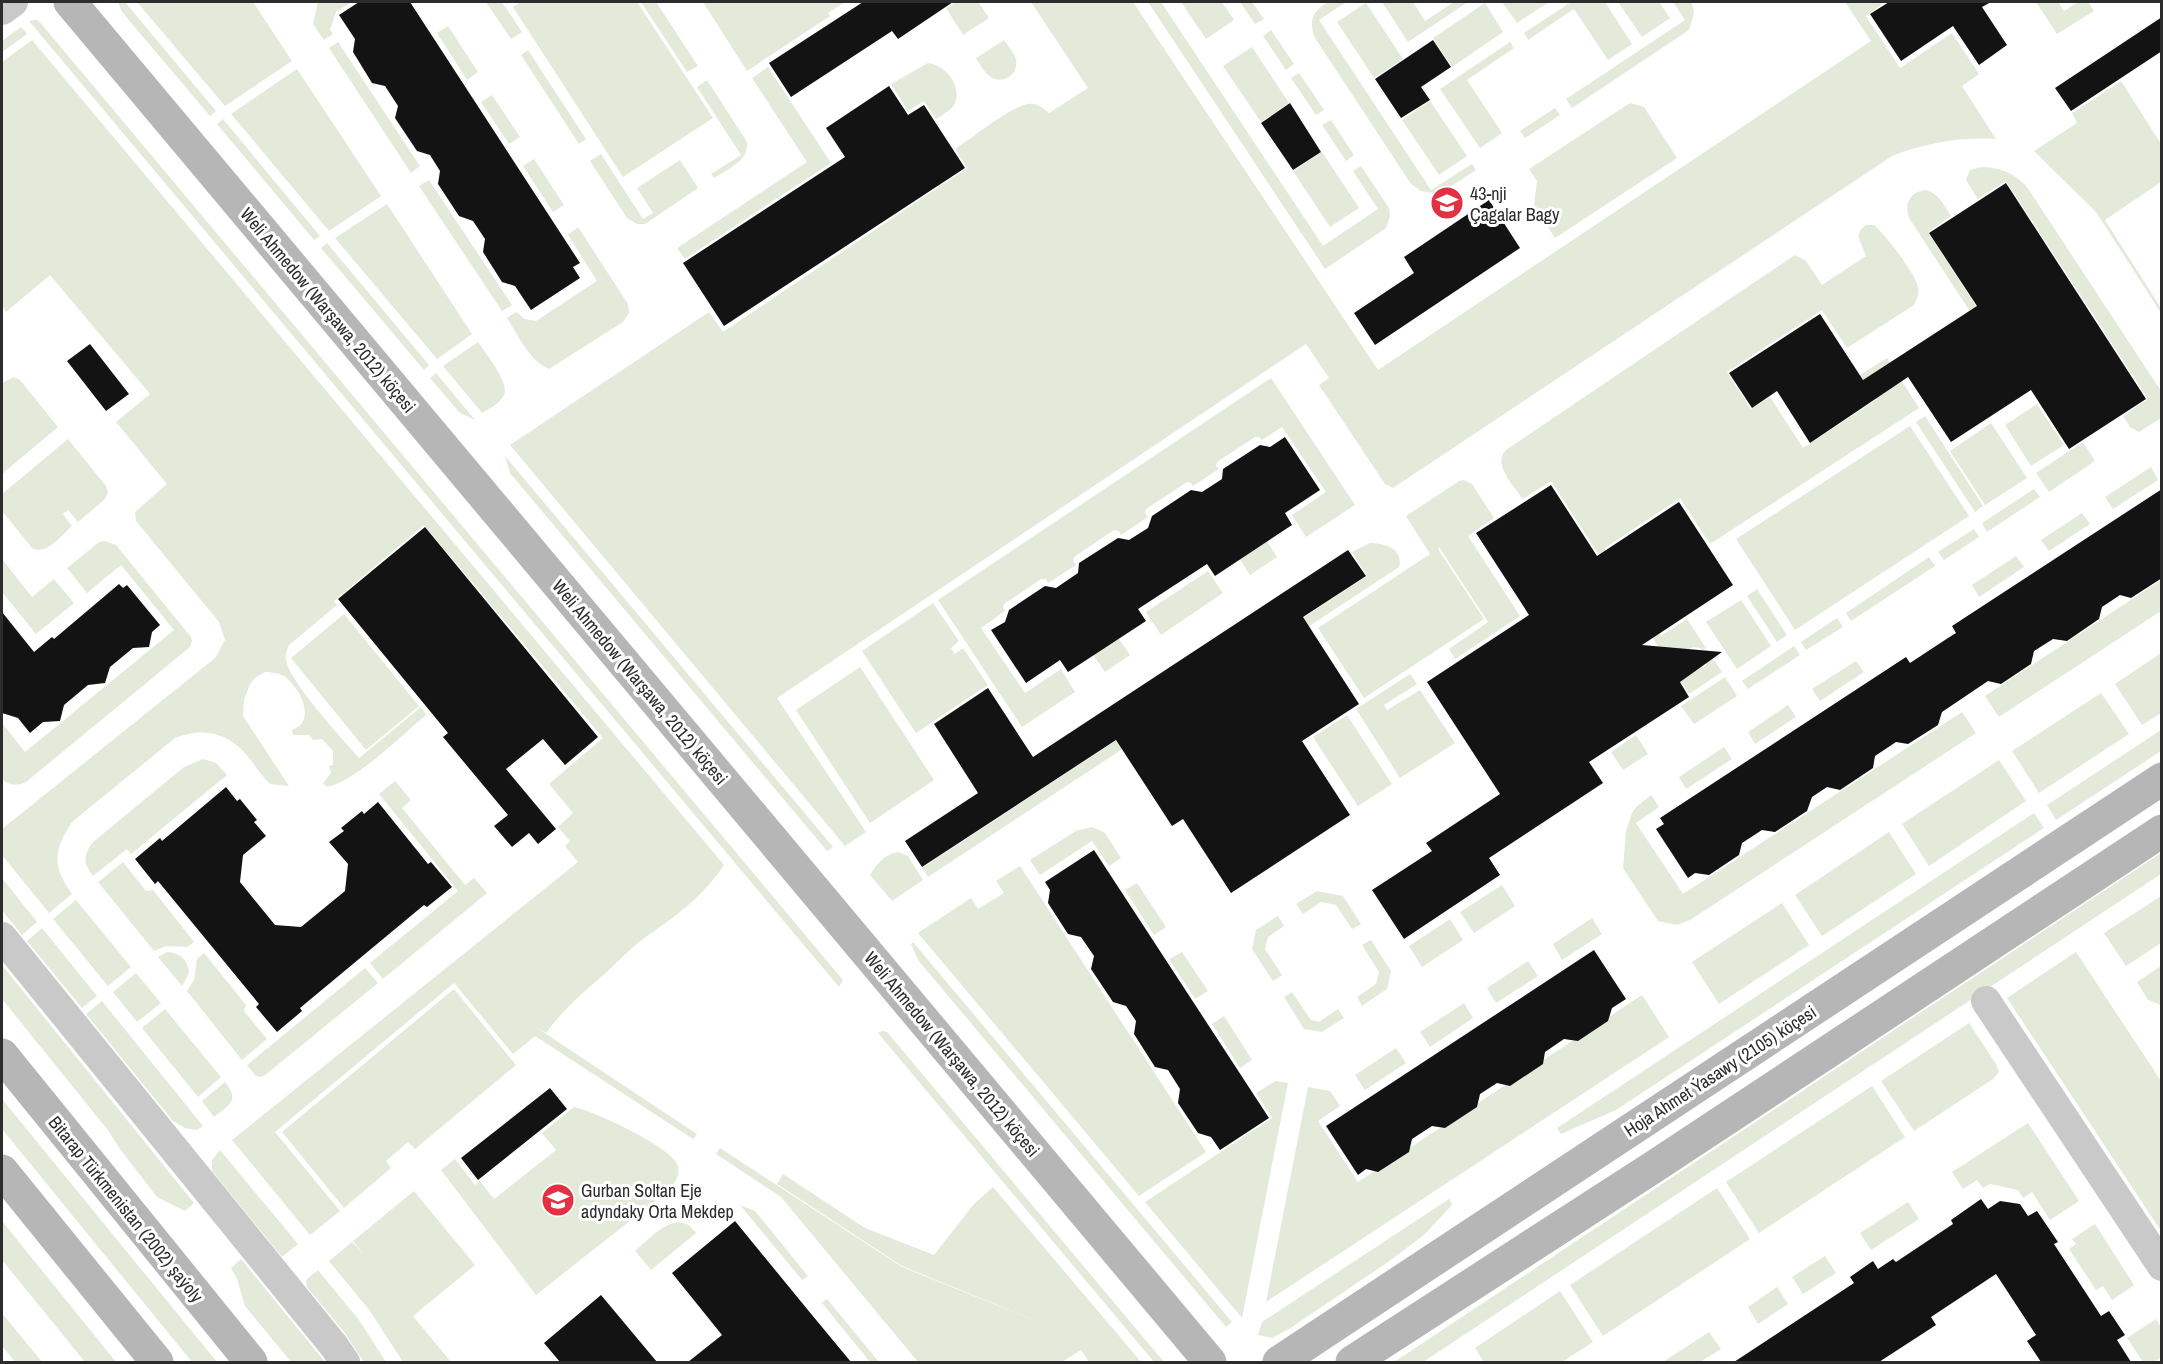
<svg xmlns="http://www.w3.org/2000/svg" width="2163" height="1364" viewBox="0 0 2163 1364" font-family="'Archivo Narrow',sans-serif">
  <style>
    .green { fill: #e3eada }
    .building { fill: #131313 }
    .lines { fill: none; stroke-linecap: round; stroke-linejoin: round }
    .street { stroke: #c9c9c9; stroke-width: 30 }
    .secondary { stroke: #b6b6b6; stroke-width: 33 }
    .labels { text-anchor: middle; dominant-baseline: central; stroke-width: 6; stroke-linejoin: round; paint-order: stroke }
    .poi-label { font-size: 18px; fill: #2c2c2c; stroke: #fff; text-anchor: start }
    .street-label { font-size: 18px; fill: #2c2c2c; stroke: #fff }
  </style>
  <rect width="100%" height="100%" fill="#fff"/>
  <path class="green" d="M118 2H125L216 111 210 116 122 12Z
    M137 2H253L292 61 225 106Z
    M318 2H352L336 12 330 30 333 34 324 40 313 24Z
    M486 2H502L522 32 511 39Z
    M521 2H637L713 118 623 177 513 7Z
    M641 2H656L698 66 687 72Z
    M703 2H845L828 13 830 16 747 71Z
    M955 2H978L989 18 963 35 946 8Z
    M1031 2H1133L1378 370 1871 41 1845 2H1885L1866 16 1900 68 1952 33 1979 74 1962 86 1996 139C1959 137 1926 143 1892 156L1393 488 1385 484 1319 385 1329 378 1306 344 777 698 866 832 845 846 510 445 709 312 723 332 967 168 955 149C971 139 1011 106 1028 104 1037 103 1043 108 1049 113L1088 88Z
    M1148 2H1161L1323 246 1378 209 1353 171 1361 166 1389 208 1390 216 1386 228 1325 269Z
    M1181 2H1222L1234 20 1206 39Z
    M1240 2H1252L1264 19 1255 24Z
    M1328 2H1346L1319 20 1431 190 1472 164 1476 170 1439 194 1421 191 1411 184 1315 38C1308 21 1313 11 1328 2Z
    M1382 2H1413L1425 21 1454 2H1468L1408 42Z
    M1502 2H1549L1517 23Z
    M1571 2H1605L1632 44 1608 60 1574 9 1528 40 1524 33Z
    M1618 2H1659L1670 18 1642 37Z
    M1673 2 1692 3 1694 13 1689 30 1572 108 1566 99 1685 20Z
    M2036 2H2058L2064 11 2078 2H2088L2094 11 2057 34Z
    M1366 3 1403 59 1374 78 1337 22Z
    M1485 3 1503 32 1452 67 1433 38Z
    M34 20H38L843 980 839 987 29 21Z
    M448 26 478 72 467 80 437 33Z
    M21 27 27 34 2 52V41Z
    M1271 30 1294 64 1286 70 1263 36Z
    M32 40 724 865C703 896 680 913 650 934 635 944 621 958 608 971 586 990 563 1009 546 1033L534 1026 697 1134 693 1139 535 1036 513 1054 454 983 275 1132 340 1211 310 1235 232 1140 578 862 565 846 570 841 558 827 573 813 549 784 603 738 424 525 334 601 337 605 289 645C287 650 285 654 286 659 288 681 343 739 359 758L421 707 426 715C402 735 356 781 327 787L323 783 331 773 329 766 333 765V751L322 739 313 740 309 735H293L292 730C318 720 299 687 284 676 278 673 272 672 265 672L255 678 250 684 244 700 243 716 289 786 270 784C259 773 252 760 242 750 224 731 198 728 175 738L72 822C53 851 52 866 72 894L49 913 2 855V829L215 658 225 640 219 622 136 521 135 512 167 484 116 422 150 394 50 275 6 312 2 306V62Z
    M1004 40C1008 46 1015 53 1016 60 1019 74 1003 85 991 77 984 73 980 64 976 58Z
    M338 42 420 166 411 173 329 48Z
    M1510 42 1514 48 1467 80 1502 133 1480 148 1440 89Z
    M1252 47 1289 103 1261 122 1223 66Z
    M528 50 586 139 579 144 521 55Z
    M928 63C945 65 962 85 955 103 952 110 942 115 936 119L924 101 908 111 891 84Z
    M768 67 831 163 685 259 677 248 807 162 752 78Z
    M297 69 381 196 329 231 231 114Z
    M1299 73 1324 110 1316 115 1291 78Z
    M707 80 747 142C749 161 728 169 714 178L711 174 741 155 697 87Z
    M2121 81 2161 144V182L2105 220 2161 308V313L2096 212 2034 151 2077 123 2072 113Z
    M492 95 520 137 509 144 481 102Z
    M1430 101 1467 156 1439 175 1402 120Z
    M1630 103 1644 107 1677 158 1555 238 1534 206 1537 181 1529 169Z
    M1555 108 1560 115 1525 138 1520 131Z
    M223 119 320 236 314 240 217 124Z
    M1331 120 1354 155 1346 161 1322 125Z
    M1322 152 1359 208 1330 227 1293 171Z
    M601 154 643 219 653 213 637 188 680 160 698 188 645 224H637L627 218 590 161Z
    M534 159 564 205 553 212 523 166Z
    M1982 167C2001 168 2013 172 2027 187L2161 391V418L2139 432 2130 427 2123 416 2148 399 2006 181 1978 199 1966 180 1970 170Z
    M429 180 512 305 502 311 419 186Z
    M1926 190C1939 194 1944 205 1951 216L1928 232 2030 390 2024 394 1909 218C1904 203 1910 192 1926 190Z
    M387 204 472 334 437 359 335 238Z
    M1866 225H1874C1885 234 1915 273 1918 287 1920 293 1917 299 1914 305L1847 348 1822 310 1727 372 1751 409 1770 397 1803 448 1876 400 1860 375 1887 358 1919 408 1710 544 1680 498 1605 548 1661 636 1687 619 1706 648 1703 650 1700 648 1693 647 1686 651 1692 670C1704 670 1707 665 1710 654L1722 672 1689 694 1551 481 1523 499C1514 486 1492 464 1506 450L1795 255 1806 261 1822 285 1866 256 1858 236 1861 229Z
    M578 227 628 304 629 313 623 322 549 369C529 361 518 335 507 318L516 312 525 319 536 321 597 281 568 235Z
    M327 243 429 365 424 370 321 248Z
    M478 342C485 353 510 382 504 395 501 403 490 408 482 413L443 366Z
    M436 373 475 420 460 413 430 378Z
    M14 377 20 380 58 427 2 474V383Z
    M1271 378 1355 505 1306 537 1292 515 1326 492 1282 427 1262 440 1259 437H1255L1217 462 1216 466 1219 469 1193 486 1191 483 1187 482 1146 509 1145 513 1148 517 1121 535 1119 531 1114 530 1074 557 1073 561 1076 565 1048 583 1046 579H1041L1004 604 1003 608 1005 611 981 628 1025 693 1061 669 1075 692 1022 727 938 600Z
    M2037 404 2064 445 2031 466 2005 425Z
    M1925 416 1983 506 1975 512 1916 422Z
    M1991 423 2027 478 1985 505 1950 451Z
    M1910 426 1969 516 1795 630 1736 539Z
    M68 439 106 486 108 493 104 500 78 522 68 510 63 514 72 526C62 535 46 556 32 548L2 511V494Z
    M2083 442 2095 461 2049 492 2036 473Z
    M505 456 833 847 827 851 510 473Z
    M2151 467 2158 480 2113 509 2105 497Z
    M1464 480 1472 484 1494 518 1468 536 1520 616 1455 659 1449 649 1488 622 1439 547 1438 549 1484 619 1364 698 1318 628 1430 554 1406 516 1459 481Z
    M2034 489 2040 497 1987 532 1982 523Z
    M2082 513 2090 524 2049 551 2041 540Z
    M1974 529 1979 537 1944 560 1938 552Z
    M1263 535 1277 557 1250 575 1236 553Z
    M105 541 116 545 191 637 192 641 190 647 26 782C17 786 9 786 2 779V723L25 752 174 630 121 565 87 593 67 568 99 542Z
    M1370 543C1385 543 1404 549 1399 567L928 877 922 868 1367 576 1352 552Z
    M2016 556 2024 567 1979 597 1972 585Z
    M1929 557 1935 566 1851 621 1846 613Z
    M2 559 32 597 54 579 74 603 36 634 2 592Z
    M1208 571 1223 593 1161 635 1146 612Z
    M2161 580V611L1999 717 1985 696Z
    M1757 589 1787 635 1777 642 1747 596Z
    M1741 600 1771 646 1737 669 1706 622Z
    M933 603 959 641 951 648 955 654 963 648 988 685 916 733 862 651Z
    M344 614 419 706 366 750 291 658Z
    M1837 618 1843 627 1806 650 1801 642Z
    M1115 633 1130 655 1105 672 1090 650Z
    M1794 646 1800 655 1748 689 1742 681Z
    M2161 653V713L2142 725 2115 684Z
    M1856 661 1864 672 1820 701 1812 689Z
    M860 667 934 780 870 823 796 710Z
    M1410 674 1417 684 1384 705 1387 710 1420 690 1455 743 1400 778 1356 709Z
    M1725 677 1737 696 1694 724 1681 706Z
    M2101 693 2129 734 2039 793 2012 751Z
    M1788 705 1796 717 1755 744 1748 732Z
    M1962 712 1976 733 1690 920 1677 925 1658 921 1623 868 1626 831 1632 813 1636 807 1651 795 1659 807 1636 823 1683 894Z
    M1347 715 1392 784 1358 806 1313 737Z
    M2161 730V751L2056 820 2047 805Z
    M1636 735 1648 754 1623 770 1611 752Z
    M1724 747 1732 759 1686 789 1679 777Z
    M203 759 216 763 227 775 131 854 127 849 93 876C83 864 83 854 93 842L184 767Z
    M1999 760 2026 801 1929 866 1902 824Z
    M395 781 411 800 402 808 465 885 474 878 487 893 383 979 370 963 458 891 379 794Z
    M2034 813 2044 828 1616 1110 1561 1134 1557 1128Z
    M1092 827 1105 833 1121 858 1109 866 1092 841 1040 875 1030 860 1076 831Z
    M1889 832 1916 874 1822 936 1795 895Z
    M898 852 908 856 923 880 892 901 870 875C877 864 884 854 898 852Z
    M2161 853V874L1423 1362H1394Z
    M123 862 146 891 153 890 194 942 188 947 166 946 154 951 98 882Z
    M1020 866 1206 1152 1139 1196 918 933 971 898 978 909 1004 893 996 881Z
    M2 878 37 922 22 935 2 910Z
    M1137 883 1166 927 1154 935 1125 890Z
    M1502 885 1515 906 1474 933 1460 912Z
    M1317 891 1343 896 1361 924 1352 929 1336 905 1321 902 1303 914 1296 904Z
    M2161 896V943L2126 966 2104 933Z
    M76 900 131 967 108 986 53 919Z
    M1782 903 1809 945 1719 1004 1692 962Z
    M1278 916 1284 926 1268 937 1265 949 1282 975 1273 981 1252 949 1256 930Z
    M1592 918 1602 934 1562 960 1553 944Z
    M1450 919 1463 940 1422 967 1409 946Z
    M42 928 97 996 82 1008 27 941Z
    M1371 940 1391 971 1387 989 1362 1006 1357 997 1376 984 1379 972 1362 945Z
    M913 942 1232 1322 1226 1327 918 960 911 944Z
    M167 952C180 953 188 959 189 973L182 986 158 957Z
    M1182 952 1208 991 1195 999 1169 959Z
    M2076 952 2161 1081V1231L2007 998Z
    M204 953 246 1005 244 1011 267 1039 242 1060 187 991 194 980 197 959Z
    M1528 961 1538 976 1496 1003 1487 988Z
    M2 965 194 1203 185 1211 157 1197 120 1149 107 1129 2 999Z
    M2161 966V1005L2148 1000 2137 982Z
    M365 968 378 983 264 1076 259 1077 255 1075 247 1065Z
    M136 973 161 1003 137 1022 113 992Z
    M454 989 516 1065 415 1149 408 1142 386 1161 391 1168 344 1208 282 1132Z
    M1292 992 1311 1020 1319 1022 1338 1009 1344 1018 1322 1032 1304 1029 1284 997Z
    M1642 995 1669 1037 1266 1302 1308 1087 1330 1091 1340 1106 1318 1121 1358 1182Z
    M102 1001 203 1126 197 1130 185 1128 173 1121 86 1014Z
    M1464 1003 1473 1018 1430 1047 1420 1032Z
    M165 1009 221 1077 198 1097 142 1028Z
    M1224 1016 1252 1060 1240 1068 1212 1024Z
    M1969 1023 1996 1064 1999 1072 1993 1079 1914 1131 1881 1081Z
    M882 1031 887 1032 1164 1362H1154L878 1033Z
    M1396 1048 1406 1063 1365 1090 1355 1075Z
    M1275 1081 1288 1083 1242 1318 1145 1202 1272 1118 1256 1093Z
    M225 1082C240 1101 230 1104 214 1117L202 1101Z
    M1872 1086 1905 1137 1759 1233 1726 1182Z
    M2 1099 217 1362H192L2 1129Z
    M574 1107C594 1111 674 1148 678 1166 681 1177 672 1187 664 1194L536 1295 441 1170 455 1159 475 1185 480 1181 494 1199 556 1150 542 1133Z
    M2028 1123 2079 1201 2050 1220 2032 1192 2023 1198 2018 1190 1990 1184 1983 1188 1977 1180 1963 1189 1952 1172Z
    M720 1148 902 1267 1056 1329 902 1266 777 1184 783 1174 865 1228 934 1255 974 1204 993 1187 1141 1362H1089L1081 1350 1062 1362H918L781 1197 716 1154Z
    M220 1150 298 1244 282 1257 212 1171V1160Z
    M1717 1188 1750 1239 1603 1336 1570 1285Z
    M414 1191 475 1265 413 1316 451 1362H403L370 1311 329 1261 352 1242 363 1254 353 1241Z
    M1449 1199 1452 1205 1424 1235 1388 1262 1289 1329 1272 1338 1258 1335 1262 1322Z
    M1908 1202 1919 1219 1871 1250 1860 1233Z
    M740 1205 755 1211 808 1276 802 1280Z
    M2 1221 116 1362H85L2 1260Z
    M680 1222 689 1225 696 1233 651 1270 635 1251C648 1240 662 1223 680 1222Z
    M2095 1224 2134 1285 2112 1300 2103 1286 2096 1290 2069 1249 2076 1244 2072 1239Z
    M1825 1256 1836 1273 1803 1294 1792 1277Z
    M241 1259 325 1362H291L245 1306 237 1279 231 1268Z
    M318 1270 359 1320 386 1362H364L344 1332 307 1287 306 1280Z
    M1777 1287 1788 1304 1758 1324 1748 1307Z
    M1560 1291 1593 1342 1562 1362H1484L1475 1348Z
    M827 1299 879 1362H870L822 1303Z
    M2 1313 42 1362H15L2 1346Z
    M2156 1319 2161 1327V1357L2154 1362H2143L2127 1338Z
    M1709 1332 1721 1349 1700 1362H1663Z"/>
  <path class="building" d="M359 2H410L580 263 573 267 580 278 531 310 515 286 502 282 483 252 485 239 473 221 459 216 438 184 440 171 430 155 417 151 395 118 398 106 385 86 372 83 353 52 355 39 339 15Z
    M863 2H953L898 39 892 31 791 97 769 63Z
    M1889 2H1991L1982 7 2007 45 1979 65 1953 26 1901 61 1870 14Z
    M2162 17V51L2071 111 2055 88Z
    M1433 40 1451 67 1421 87 1430 100 1401 118 1375 79Z
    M889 86 908 115 924 105 965 168 724 326 683 263 845 157 826 128Z
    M1290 103 1321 152 1293 170 1261 123Z
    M2006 183 2146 399 2069 449 2031 390 1951 442 1908 377 1810 443 1777 391 1752 408 1729 373 1820 314 1863 380 1977 306 1929 233Z
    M1489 200 1520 248 1375 345 1354 313 1414 273 1404 257Z
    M90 344 129 394 106 411 67 361Z
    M1285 437 1320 490 1285 513 1292 525 1215 576 1207 564 1138 609 1146 621 1068 672 1060 660 1026 683 991 630 1005 622 1009 610 1045 586 1056 588 1078 573 1079 563 1118 538 1129 540 1148 528 1152 516 1191 490 1202 492 1222 479 1223 469 1260 445 1270 447Z
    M1551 485 1597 556 1679 502 1733 585 1642 645 1722 652 1680 682 1689 697 1589 762 1603 783 1489 858 1500 875 1404 939 1372 890 1432 851 1426 843 1500 794 1427 682 1529 615 1476 533Z
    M2162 489V578L2131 598 2120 595 2102 607 2099 619 2067 641 2053 639 2034 651 2031 664 2001 684 1988 681 1942 712 1938 725 1908 744 1896 742 1875 756 1873 768 1840 790 1827 787 1812 797 1807 811 1775 832 1762 830 1742 843 1739 855 1709 875 1695 873 1688 878 1656 829 1664 824 1660 818 1906 657 1910 663 1948 638 1956 633 1952 626Z
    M425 527 598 737 565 765 543 739 506 769 556 829 538 844 529 833 512 847 494 826 508 815 443 737 448 733 338 599Z
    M1348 550 1366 576 1303 617 1359 704 1302 741 1350 815 1231 893 1183 819 1172 826 1116 740 922 867 905 841 978 793 934 724 988 688 1033 757Z
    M119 584 123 588 127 585 160 625 152 632 149 647 133 648 110 667 105 683 88 685 64 705 60 721 43 722 30 733 18 718 2 713V612L34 652 52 637 54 639Z
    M226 787 237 801 240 799 257 820 254 822 266 836 243 855 240 882 275 925 301 927 345 891 348 864 329 842 344 831 341 828 362 811 364 814 378 802 428 864 431 862 452 887 427 907 424 905 300 1008 302 1011 277 1032 256 1007 259 1004 158 881 155 884 135 859 160 838 162 841Z
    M1094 850 1269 1118 1220 1150 1211 1137 1198 1133 1178 1103 1180 1089 1168 1070 1155 1067 1134 1034 1136 1021 1126 1006 1113 1002 1091 969 1094 956 1081 937 1068 934 1048 903 1050 890 1045 882Z
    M1594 950 1626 999 1612 1008 1608 1021 1578 1041 1564 1039 1545 1052 1543 1064 1510 1086 1497 1083 1480 1094 1477 1107 1445 1128 1432 1126 1412 1139 1409 1152 1378 1172 1366 1169 1358 1175 1326 1126Z
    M550 1088 567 1109 478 1180 461 1158Z
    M1981 1199 1988 1209 2000 1201 2020 1204 2028 1216 2037 1211 2058 1242 2054 1244 2101 1316 2109 1311 2125 1335 2117 1340 2131 1362H2041L2027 1341 2036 1335 1996 1274 1931 1317 1936 1325 1879 1362H1734L1854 1283 1850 1277 1873 1261 1878 1269 1893 1259 1896 1262 1953 1224 1951 1220Z
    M735 1221 812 1315 851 1362H688L722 1335 672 1273Z
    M601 1295 657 1362H560L544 1343Z"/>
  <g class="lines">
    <path class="street" d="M2 10 13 2
      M2 937 334 1346 345 1362
      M1986 1001 2162 1266"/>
    <path class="secondary" d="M70 2 1210 1362
      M2 1055 251 1362
      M2 1171 157 1362
      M1279 1362 2162 779
      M1352 1362 1655 1166 2162 831"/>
  </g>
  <defs>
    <symbol id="school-disc" viewBox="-11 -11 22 22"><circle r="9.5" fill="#e13142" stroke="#fff"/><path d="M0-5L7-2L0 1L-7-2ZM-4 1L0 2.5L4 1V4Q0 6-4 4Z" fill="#fff"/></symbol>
  </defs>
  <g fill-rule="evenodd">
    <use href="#school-disc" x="1428" y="184" width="38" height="38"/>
    <use href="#school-disc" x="539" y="1181" width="38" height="38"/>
  </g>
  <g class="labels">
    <g class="poi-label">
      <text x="1470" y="193">43-nji<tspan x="1470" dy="21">Çagalar Bagy</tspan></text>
      <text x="581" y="1190">Gurban Soltan Eje<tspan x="581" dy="21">adyndaky Orta Mekdep</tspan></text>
    </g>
    <g class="street-label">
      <text transform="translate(328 310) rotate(50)">Weli Ahmedow (Warşawa, 2012) köçesi</text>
      <text transform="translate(640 682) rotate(50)">Weli Ahmedow (Warşawa, 2012) köçesi</text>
      <text transform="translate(952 1054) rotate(50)">Weli Ahmedow (Warşawa, 2012) köçesi</text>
      <text transform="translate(1720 1071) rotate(-33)">Hoja Ahmet Ýasawy (2105) köçesi</text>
      <text transform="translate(126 1209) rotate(51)">Bitarap Türkmenistan (2002) şaýoly</text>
    </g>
  </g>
  <rect width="2163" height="1364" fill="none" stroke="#2c2c2c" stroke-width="6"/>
</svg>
